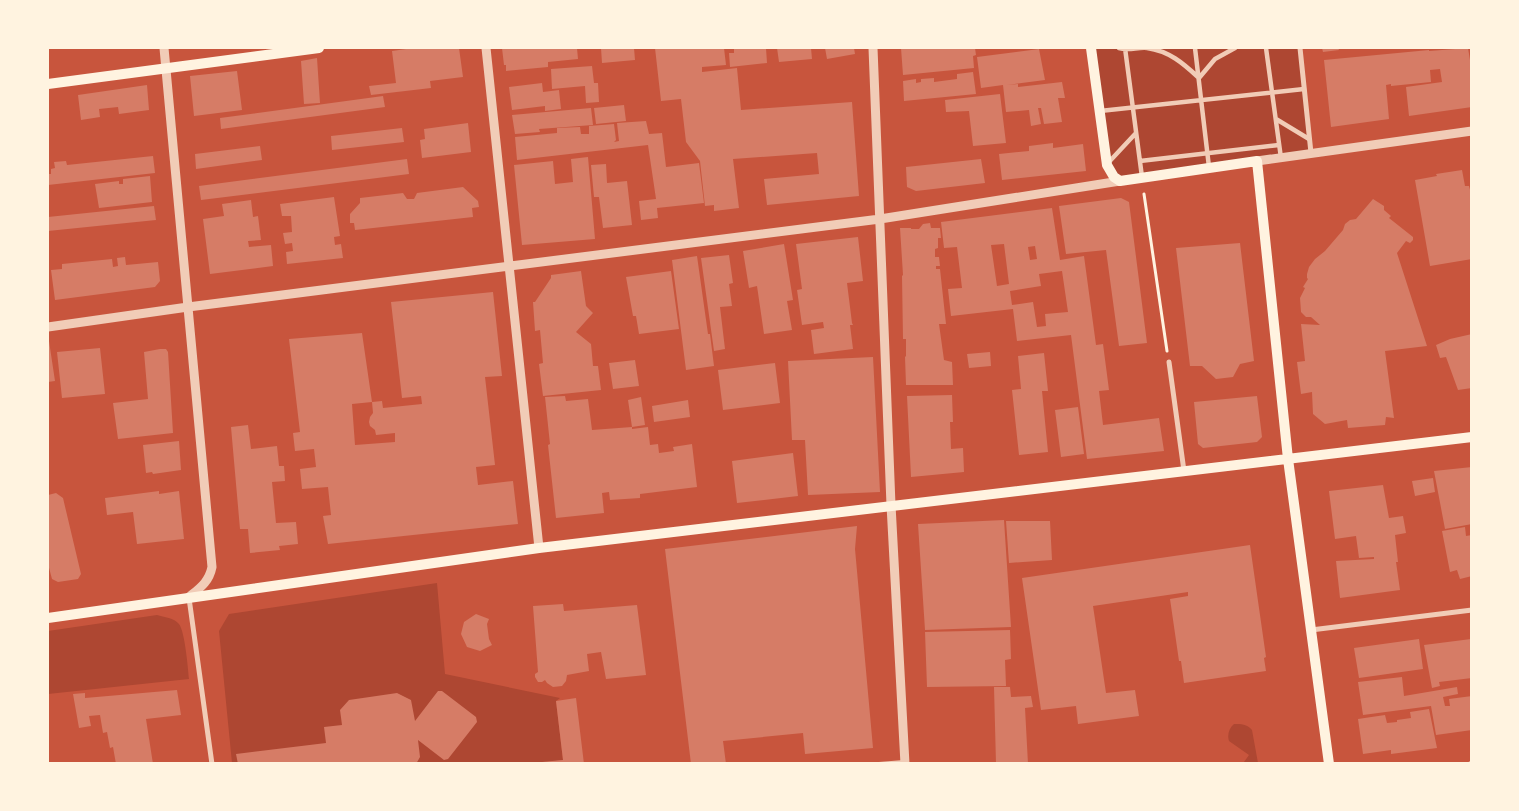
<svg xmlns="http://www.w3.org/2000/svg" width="1519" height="811" viewBox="0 0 1519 811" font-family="'PT Sans Narrow',sans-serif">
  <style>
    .green { fill: #ae4732 }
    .building { fill: #d67c66; fill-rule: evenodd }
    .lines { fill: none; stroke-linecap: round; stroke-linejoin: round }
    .path { stroke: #fff3e0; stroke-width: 3 }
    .service { stroke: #f1ccb7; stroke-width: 4 }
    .pedestrian { stroke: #f1ccb7; stroke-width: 4.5 }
    .minor { stroke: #f1ccb7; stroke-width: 5 }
    .tertiary { stroke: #f1ccb7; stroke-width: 9 }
    .secondary { stroke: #fff3e0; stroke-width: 10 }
  </style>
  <rect width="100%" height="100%" fill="#c8553d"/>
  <path class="green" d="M1092 48H1300L1311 153 1114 177Z
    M437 583 445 674 560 698 556 701 563 760 532 764 232 763 219 631 229 614Z
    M157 615C164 617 174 618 179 624 185 632 188 668 189 679L48 694V631Z
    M1234 724C1241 724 1247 724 1252 730L1258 763H1246L1244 762 1249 755 1229 741C1227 735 1229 728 1234 724Z"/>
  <path class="building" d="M413 48H459L463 77 430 81 431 88 371 95 369 86 396 83 392 51Z
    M502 48H577L578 59 548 62V67L506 71V65H504Z
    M601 48H634L635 60 602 63Z
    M655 48H724L726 65 702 67V72L737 68 741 110 852 102 859 196 767 205 764 179 819 174 817 153 733 159 739 208 714 211V205L705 206 700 161 686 142 681 99 661 101Z
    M732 48H766L767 63 730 67 729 53H734V49Z
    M777 48H811L812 59 779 62Z
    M825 48H854L855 54 827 59Z
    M901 48H975L976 55 973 56 974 68 903 75Z
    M1322 48H1338L1339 50 1323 52Z
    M1468 48 1470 60H1472V107L1409 116 1406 87 1442 82 1440 69 1430 70 1431 82 1391 86V84L1386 85 1389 119 1331 127 1324 60 1429 50V51Z
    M1039 49 1045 80 1007 85 1018 84V87L1062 82 1065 98H1058L1062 122 1044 124 1041 108H1038L1041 124 1031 126 1029 110 1006 112 1003 85 981 88 977 57Z
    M317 58 320 103 304 104 301 61Z
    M592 66 594 83H598L599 102 586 103 585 86 552 89 551 69Z
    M237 71 242 110 194 116 190 76Z
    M973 72 976 94 904 101 903 81 916 79V83L921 82V79L934 78V82L957 79V74Z
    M542 83 543 92 559 90 561 109 545 111V106L512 110 509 87Z
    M147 85 149 110 119 114 118 107 99 109 100 117 81 120 78 95Z
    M1000 94 1006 143 973 146 969 111 946 112 945 100Z
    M383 96 385 107 221 129 220 118Z
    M624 105 626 121 596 124 594 108Z
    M591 108 593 125 539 129 540 132 515 134 512 115Z
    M646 121 649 134 662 133 666 167 699 163 704 203 657 208 658 218 641 220 639 201 656 199 648 145 517 160 515 137 557 133V128L580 127 581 134H589V126L614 124 616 140 614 142 619 141 617 123Z
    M468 123 471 152 422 158 420 140 425 139 424 129Z
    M402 128 404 142 332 150 331 136Z
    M1053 143V148L1083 144 1086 171 1002 180 999 154 1029 151V146Z
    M260 146 262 160 196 169 195 154Z
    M153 156 155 173 48 185V174H51V169L55 168 54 162 66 161 67 165Z
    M588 157 595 239 522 245 514 165 553 161 555 184 573 182 571 159Z
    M407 159 409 174 201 200 199 186Z
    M981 159 985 183 916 191 907 187 906 167Z
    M606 164 607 183 627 181 632 225 603 228 599 197H594L591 165Z
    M1462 170 1465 186H1469L1472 197V259L1430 266 1415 180 1437 176 1436 174Z
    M150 176 152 202 99 208 95 184 119 181V184H123V179Z
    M463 187 478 201 479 207 472 208 473 217 355 230 354 223H350V214L360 203V198L403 193 407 199H414L417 193Z
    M334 197 340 236 334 237 335 245 341 244 343 258 287 264 286 252 293 251 292 243 285 244 283 233 292 232 291 216H282L280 204Z
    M1121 198 1129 202 1147 343 1119 346 1106 250 1066 254 1059 206Z
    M1373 199 1384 206V210L1391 216 1389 218 1413 237V240L1410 243 1406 241 1397 253 1427 346 1385 351 1394 418 1386 417 1385 425 1348 428 1347 420 1325 424 1313 414 1312 392 1301 394 1297 362 1305 361 1301 324 1320 325 1311 317H1306L1301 312 1300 298 1305 288 1303 287 1308 279 1307 278V274L1309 267 1315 259 1325 251 1343 230 1345 224 1350 220 1356 219Z
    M251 200 253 217 258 216 261 240 248 241 249 247 271 245 273 266 210 274 203 219 224 216 222 204Z
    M154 206 156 220 48 231V217Z
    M1052 208 1060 260 1084 256 1096 345 1103 344 1109 390 1099 391 1103 425 1159 418 1164 451 1087 459 1071 335 1017 341 1013 309 951 316 948 289 962 288 957 247 944 248 941 222ZM1004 244 1009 284 997 286 991 245ZM1035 246 1037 259 1030 260 1028 247ZM1062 271 1068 312 1045 314 1046 326 1037 327 1033 302 1012 305 1010 291 1041 286 1039 274Z
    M930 223 931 228H940L941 238H938V248L935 249V257H939L940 266H936V269H940L946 324H939L944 360 952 362 953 385H906L905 357 906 356V339H903L902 276 903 275 900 228H911V229H919L923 224Z
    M858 237 863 281 847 283 852 323 853 325H850L853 349 814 354 811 330 824 328 823 322 802 325 797 290 802 289 796 244Z
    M1240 243 1254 361 1240 364 1233 377 1216 379 1202 366H1190L1176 248Z
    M784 244 793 300 787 301 792 330 764 334 757 286 749 288 743 251Z
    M729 255 733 283 729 284 732 306 720 307 725 349 714 351 701 258Z
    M697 256 708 334H710L714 366 686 370 672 260Z
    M125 257 126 265 158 262 160 281 155 287 55 300 51 270 62 269V264L112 259 113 267 118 266 117 258Z
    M581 271 586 306 593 313 576 332 591 344 593 366H598L601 390 543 396 539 364 543 363 540 330 535 331 533 302H535L551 278V275Z
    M671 271 679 329 639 334 636 316H633L626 277Z
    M493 292 502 376 485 377 495 465 476 467 478 485 513 481 518 524 328 544 323 516 331 515 328 487 302 489 300 469 316 467 314 449 295 451 293 433 300 432 289 339 362 333 372 402 352 404 355 445 395 442V433L376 435 375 430 370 426 369 422 370 417 373 413 372 402 382 401 383 408 422 404 421 396 402 398 391 302Z
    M1472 334V388L1458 390 1446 357 1440 358 1436 345 1450 339Z
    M48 341H49L55 381 48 382Z
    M100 348 105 394 62 398 57 352Z
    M160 349H166L168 352 173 433 118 439 113 403 148 399 144 352Z
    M990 352 991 366 969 368 967 354Z
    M1044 353 1048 391H1042L1048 452 1019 455 1012 390 1021 389 1018 356Z
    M873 357 880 492 808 495 805 440H792L788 361Z
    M635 360 639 386 613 389 609 363Z
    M775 363 780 403 723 410 718 370Z
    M952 395 953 422H950L951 449 963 448 964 472 911 477 907 396Z
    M565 396 566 401 588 399 592 430 632 427 628 400 641 397 645 425 632 427V429L648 427 650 445 658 444 659 453 674 451 673 447 692 444 697 487 640 494V498L610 500 609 492 602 493 604 513 556 518 548 445 550 444 545 397Z
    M1257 396 1262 437 1257 442 1203 448 1198 444 1194 402Z
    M688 400 690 417 654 422 652 406Z
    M1078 407 1084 454 1061 457 1055 410Z
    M248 425 251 449 277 446 279 466H284L285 481 272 482 276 523 296 522 298 544 279 546 280 550 250 553 248 529H240L231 427Z
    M179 441 181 470 153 474 152 472 146 473 143 445Z
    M793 453 798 496 737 503 732 461Z
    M1472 467V524L1445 529 1434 471Z
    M1433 478 1435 492 1415 496 1412 481Z
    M1383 485 1389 518 1403 516 1406 533 1395 535 1398 562H1396L1400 590 1340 598 1336 561 1374 559V557L1359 558 1356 536 1335 539 1329 491Z
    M159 491V494L179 491 184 539 137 544 133 512 107 515 105 498Z
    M56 493 63 498 81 574 78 579 58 582 52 579 48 564V495Z
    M1004 520 1011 627 925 630 918 524Z
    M1006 521H1050L1052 560 1009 563Z
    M857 526 855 549 873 748 805 754 803 733 723 741 726 764H691L665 549Z
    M1465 527 1466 536 1472 535V576L1460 579 1457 570 1450 572 1442 531Z
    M1250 545 1266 657 1264 658 1266 671 1184 683 1181 661H1179L1170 599 1188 596V592L1093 606 1106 693 1135 690 1139 716 1078 724 1076 706 1041 710 1022 578Z
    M563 604 564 611 637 605 646 675 606 679 601 652 587 654 589 671 567 675 566 681 562 686 553 687 547 683 545 680 542 682H538L535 677V674L538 672 533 606Z
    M476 614 489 619 487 624 489 639 492 645 480 651 467 647 461 634 464 622Z
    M1010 630 1011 659 1005 660 1006 686 927 687 925 632Z
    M1419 639 1423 669 1359 678 1354 648Z
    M1471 639 1472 678 1439 682 1440 686 1432 688 1424 645Z
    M1402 677 1404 696 1457 687 1458 694 1443 697 1445 706H1450L1449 699 1472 696V730L1436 735 1431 706 1363 715 1358 682Z
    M994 687H1010L1011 697 1031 696 1033 707 1025 708 1028 764H996Z
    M177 690 181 715 146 719 153 764H116L113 747 110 748 107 732 103 733 100 715 89 716 91 726 79 728 73 694 85 693V698Z
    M438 691H442L476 717 477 722 448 759 444 760 418 740 420 757 416 764H238L236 754 326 743 324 727 342 725 340 710 349 700 397 693 411 700 415 721Z
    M576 698 584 764H542V762L563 760 556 701Z
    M1429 709 1437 748 1391 754V750L1363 754 1358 719 1385 715 1387 723 1397 722V720L1411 718 1410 712Z"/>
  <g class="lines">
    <path class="path" d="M1144 194 1167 351"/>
    <path class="service" d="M879 764 904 762"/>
    <path class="pedestrian" d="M1119 48C1128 51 1138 47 1147 48 1169 51 1183 63 1199 78L1215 59 1235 48
      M1125 48 1142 177
      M1195 48 1209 167
      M1266 48 1281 158
      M1100 111 1304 89
      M1276 119 1309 139
      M1140 161 1279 145
      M1108 163 1136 133"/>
    <path class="minor" d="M1300 48 1311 153
      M1169 362 1184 471
      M189 598 212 764
      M1311 630 1472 610
      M1470 764 1472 763"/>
    <path class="tertiary" d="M164 48 212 567C209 582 200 588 189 597
      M486 48 539 548
      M873 48 891 505 905 764
      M1257 161 1472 131
      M48 327 188 307 880 219 1120 181"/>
    <path class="secondary" d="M1091 48 1107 165 1114 177 1120 181 1257 161 1288 459 1329 764
      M48 84 319 48
      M48 618 539 548 1472 437"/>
  </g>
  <rect width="1519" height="811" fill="none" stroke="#fff3e0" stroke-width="98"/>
</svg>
